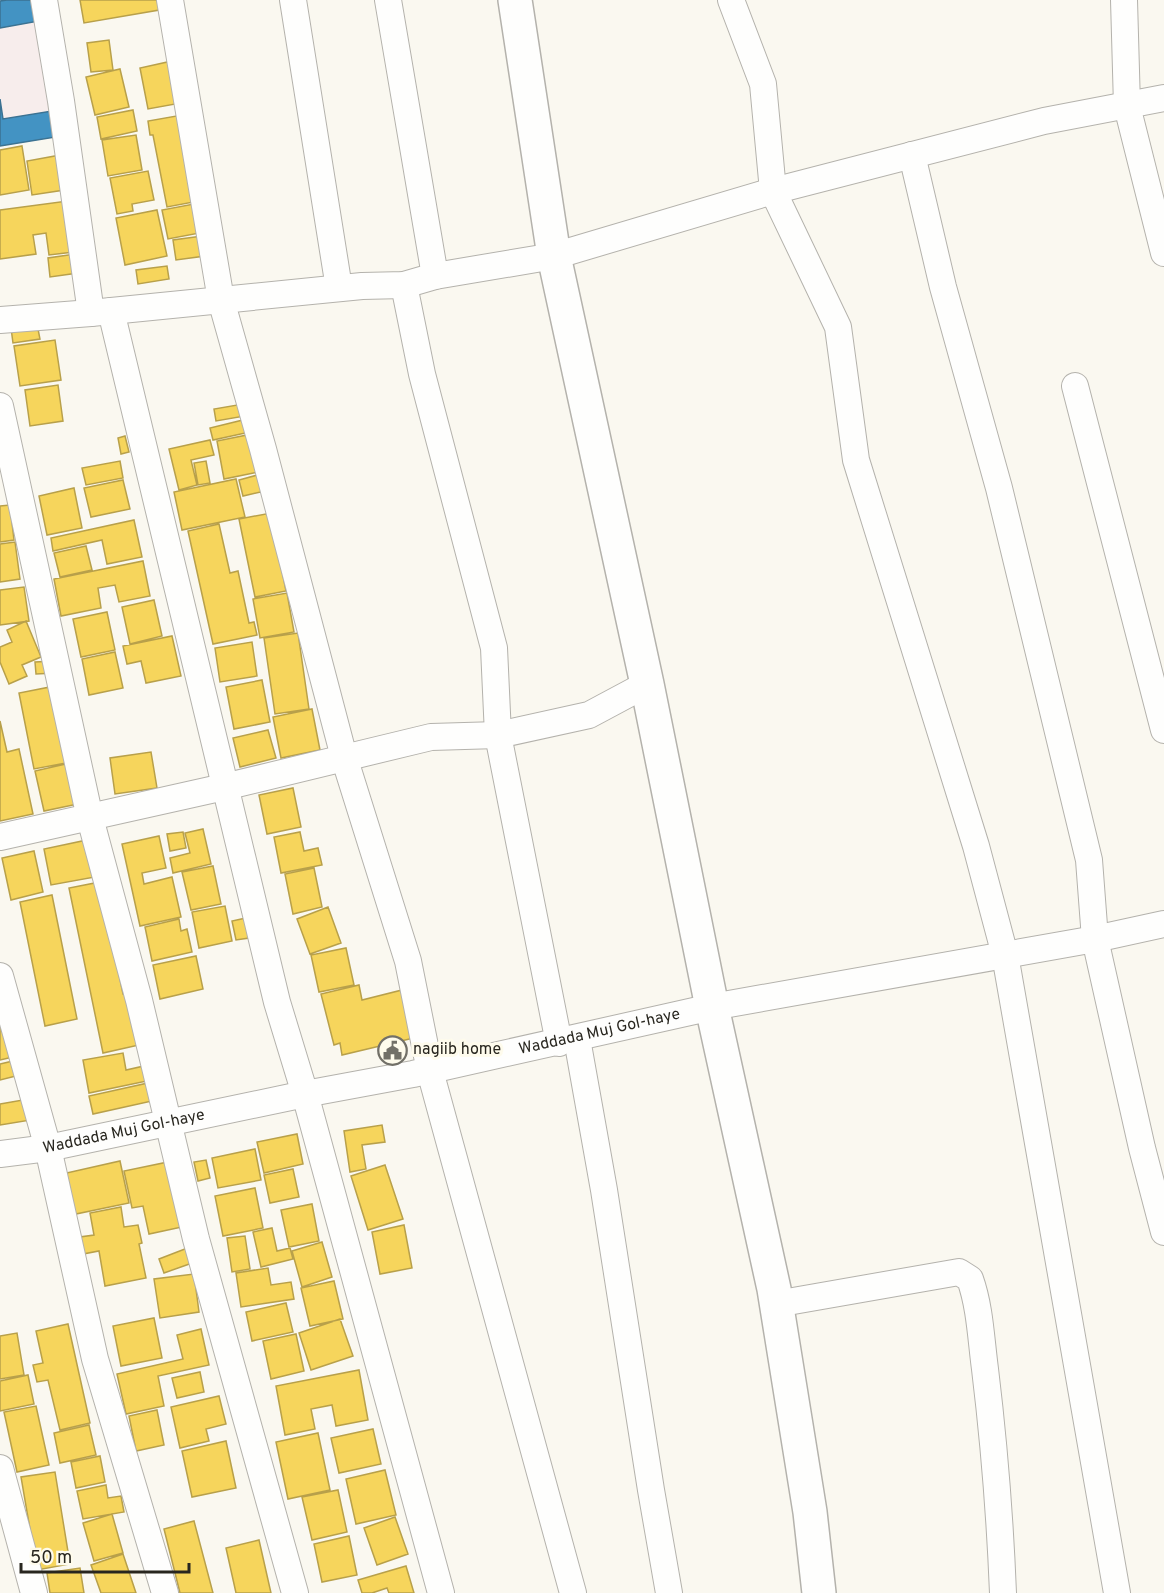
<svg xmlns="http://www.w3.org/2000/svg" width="1164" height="1593" viewBox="0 0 1164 1593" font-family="Overpass,sans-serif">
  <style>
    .education { fill: #f7edec }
    .homes { fill: #f6d55c; stroke: #b8a04a; stroke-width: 1.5 }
    .schools { fill: #4393c3; stroke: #3b7292; stroke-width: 1.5 }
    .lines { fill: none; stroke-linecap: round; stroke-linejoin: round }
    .minor-casing { stroke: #b4b2ac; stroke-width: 28 }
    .secondary-casing { stroke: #b4b2ac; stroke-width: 36 }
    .minor { stroke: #fefefd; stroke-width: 26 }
    .secondary { stroke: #fefefd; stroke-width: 33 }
    .labels { text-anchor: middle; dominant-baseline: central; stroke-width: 6; stroke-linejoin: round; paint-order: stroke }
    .street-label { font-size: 16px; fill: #28261f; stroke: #fefbec }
    .poi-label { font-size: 16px; fill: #28261f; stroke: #fefbec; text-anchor: start }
  </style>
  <rect width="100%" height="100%" fill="#faf8f0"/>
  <path class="education" d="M0 0H38L62 135 0 146Z"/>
  <path class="homes" d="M80 0H165V9L84 23Z
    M109 40 113 70 91 72 87 43Z
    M172 61 181 103 148 109 140 68Z
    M120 69 129 107 95 115 86 77Z
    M133 110 137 131 101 139 97 117Z
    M182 115 199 201 167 207 153 135H150L148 121Z
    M136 135 142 170 108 176 102 140Z
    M22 146 29 190 0 195V150Z
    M66 154 71 189 32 195 27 161Z
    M148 171 154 200 132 204 133 211 117 214 110 178Z
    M75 200 82 251 49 255 46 233 33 235 36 254 0 259V210Z
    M199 203 205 232 168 239 162 210Z
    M157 210 167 256 125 265 116 218Z
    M202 236 205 256 176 260 173 240Z
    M82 253 85 272 50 277 48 258Z
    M167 266 169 279 138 284 136 270Z
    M37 324 40 339 13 343 11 328Z
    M55 340 61 380 20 386 14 346Z
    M58 385 63 421 30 426 25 390Z
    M243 404 245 416 216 421 214 409Z
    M247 419 250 432 213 440 210 428Z
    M252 434 259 472 224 479 217 441Z
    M125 436 129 452 121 454 118 438Z
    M210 440 214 455 191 460 197 485 179 490 169 449Z
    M120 461 123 478 86 485 82 468Z
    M206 461 210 483 198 485 194 463Z
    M261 474 265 491 243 496 239 480Z
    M236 479 245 517 182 530 174 492Z
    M123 480 130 509 91 517 84 488Z
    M74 488 82 528 47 535 39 496Z
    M10 505 14 540 0 542V506Z
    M271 513 286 591 255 597 239 519Z
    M134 520 142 557 107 564 102 540 53 551 51 538Z
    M219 524 230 573 238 571 249 623 254 622 257 635 213 644 188 531Z
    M15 542 20 579 0 582V544Z
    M86 546 92 570 60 577 54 553Z
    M143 561 150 596 119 602 115 585 98 588 101 608 61 616 54 579Z
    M24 587 29 621 0 625V590Z
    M287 593 294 632 260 638 253 599Z
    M154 600 162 636 130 644 122 607Z
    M107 612 115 650 81 657 73 619Z
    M26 621 41 657 22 665 27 676 9 684 0 662V647L12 642 7 630Z
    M298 633 309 709 275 714 264 638Z
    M172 636 181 676 146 683 141 661 127 664 123 646Z
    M252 642 257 676 220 682 215 648Z
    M115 652 123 688 89 695 82 659Z
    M55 661V673L36 674 35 662Z
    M262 680 270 722 234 729 226 687Z
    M50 687 66 763 34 769 19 693Z
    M312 709 320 750 281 758 273 717Z
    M0 721 7 752 19 749 33 814 0 821Z
    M268 730 276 758 240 767 233 738Z
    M151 752 157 788 115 794 110 758Z
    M70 763 78 804 44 811 35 771Z
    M293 788 301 827 267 834 259 795Z
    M203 829 211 864 173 873 170 858 190 853 185 833Z
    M183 832 186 848 170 851 167 834Z
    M300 832 304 851 318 848 322 865 281 873 274 837Z
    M159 836 166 868 142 873 144 884 172 877 181 917 140 926 122 844Z
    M87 840 95 877 51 885 44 849Z
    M34 851 43 892 11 900 2 858Z
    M213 866 221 904 191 910 182 872Z
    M314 868 322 907 293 914 285 874Z
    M100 882 123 994 129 993 139 1045 103 1053 69 888Z
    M52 895 77 1019 45 1026 20 902Z
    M225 906 232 941 199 948 192 912Z
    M328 907 341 943 310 954 297 919Z
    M246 918 249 938 236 940 232 921Z
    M179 919 181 931 187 929 192 952 152 961 145 927Z
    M346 948 354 985 319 992 311 955Z
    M196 956 203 989 160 999 153 965Z
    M359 985 362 1000 406 989 418 1037 342 1055 340 1043 334 1045 321 994Z
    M0 1022 13 1057 0 1060Z
    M123 1053 126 1070 144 1066 147 1081 89 1093 83 1060Z
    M13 1061 16 1076 0 1080V1064Z
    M148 1083 152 1101 93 1114 89 1096Z
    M34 1098 37 1119 0 1125V1104Z
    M382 1125 385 1142 362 1145 366 1169 350 1172 344 1131Z
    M297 1134 303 1164 264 1173 257 1142Z
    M255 1149 261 1180 218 1188 212 1158Z
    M206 1160 210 1178 198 1181 194 1162Z
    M120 1161 129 1203 71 1215 62 1174Z
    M168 1162 182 1227 149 1234 143 1206 132 1208 124 1171Z
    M385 1165 403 1219 368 1230 351 1176Z
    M293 1169 299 1197 270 1203 264 1175Z
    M255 1188 263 1228 223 1236 215 1196Z
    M312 1204 319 1241 289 1247 281 1210Z
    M121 1207 124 1227 138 1225 142 1243 139 1244 146 1278 105 1286 99 1251 83 1254 80 1237 94 1235 90 1213Z
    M404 1225 412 1268 380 1274 372 1232Z
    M272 1228 277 1251 290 1248 293 1259 261 1267 253 1232Z
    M245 1236 250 1269 232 1272 227 1238Z
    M322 1242 332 1277 302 1287 292 1251Z
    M190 1247 195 1262 164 1273 159 1259Z
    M268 1268 271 1285 291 1282 294 1299 241 1307 236 1273Z
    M194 1274 199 1312 160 1318 154 1279Z
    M334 1281 343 1319 310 1326 301 1288Z
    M286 1303 293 1332 252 1341 246 1312Z
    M154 1318 162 1358 121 1366 113 1326Z
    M340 1319 353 1356 311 1370 299 1333Z
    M68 1324 90 1423 60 1430 48 1380 37 1382 33 1365 43 1363 36 1331Z
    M201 1329 209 1365 158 1376 164 1406 126 1414 117 1374 183 1359 177 1335Z
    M17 1333 24 1375 0 1379V1336Z
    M296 1334 304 1371 271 1379 263 1341Z
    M359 1370 368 1420 336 1426 332 1405 311 1409 315 1429 285 1435 276 1386Z
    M200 1372 204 1392 177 1398 172 1378Z
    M28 1375 34 1404 0 1411V1381Z
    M219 1396 226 1424 206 1429 209 1441 180 1448 171 1407Z
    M36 1406 49 1465 17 1472 4 1412Z
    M157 1410 164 1445 136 1451 129 1416Z
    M89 1425 96 1455 60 1463 54 1433Z
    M373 1429 381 1464 339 1473 331 1438Z
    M318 1433 330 1490 288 1499 276 1442Z
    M226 1441 236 1488 192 1497 182 1451Z
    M100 1456 105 1482 76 1488 71 1462Z
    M385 1470 396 1515 356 1524 346 1479Z
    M55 1472 70 1564 37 1570 21 1477Z
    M106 1485 108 1498 121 1496 124 1512 83 1519 77 1491Z
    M338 1490 347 1532 312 1540 302 1497Z
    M112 1514 123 1553 94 1561 83 1523Z
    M395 1517 408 1554 377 1565 364 1528Z
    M194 1521 213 1593H180L164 1529Z
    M349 1536 357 1575 322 1582 314 1544Z
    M259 1540 271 1593H236L226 1548Z
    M123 1554 136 1593H101L91 1565Z
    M406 1566 414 1593H389L387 1588 372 1593H362L358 1580Z
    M80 1568 84 1593H50L47 1573Z"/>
  <path class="schools" d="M7 0H35L39 21 0 28V1Z
    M0 99 3 119 58 110 62 136 0 146Z"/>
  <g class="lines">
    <defs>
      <g id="minor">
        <path d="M44 0 61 101 91 313"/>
        <path d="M170 0 221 300 263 449 344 757 408 961 430 1071 573 1593"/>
        <path d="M293 0 339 288"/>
        <path d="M388 0 435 276"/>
        <path d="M731 0 763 84 773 191 838 327 856 460 976 846 1005 955 1117 1593"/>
        <path d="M1124 0 1127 106 1164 253"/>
        <path d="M912 155 943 287 999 488 1089 860 1095 939 1142 1148 1164 1232"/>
        <path d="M404 285 422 374 494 648 498 735 559 1043"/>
        <path d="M111 311 277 1002 305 1094 441 1593"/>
        <path d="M0 320 91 313 362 286 404 285 435 276 554 256 773 191 1044 121 1164 98"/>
        <path d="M1075 386 1164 730"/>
        <path d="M0 406 90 818 139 1000 196 1239 295 1593"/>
        <path d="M0 837 224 787 431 737 498 735 589 715 647 684"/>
        <path d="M0 976 48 1148 95 1359 165 1593"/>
        <path d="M577 1039 604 1190 651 1490 669 1593"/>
        <path id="s1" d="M0 1154 48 1148 305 1094 413 1074 712 1007 1095 939 1164 924"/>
        <path d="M776 1304 959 1272 970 1279C980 1307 981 1339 985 1369 994 1443 1000 1518 1003 1593"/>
        <path d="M0 1468 34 1593"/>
      </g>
      <path id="secondary" d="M515 0 554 256 647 684 712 1007 774 1289 810 1512 819 1593"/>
    </defs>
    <use href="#minor" class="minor-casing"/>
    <use href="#secondary" class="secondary-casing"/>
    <use href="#minor" class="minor"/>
    <use href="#secondary" class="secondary"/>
  </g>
  <defs>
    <symbol id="civic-ring" viewBox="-11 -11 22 22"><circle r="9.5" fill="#fefbec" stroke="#727068" stroke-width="1.5"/><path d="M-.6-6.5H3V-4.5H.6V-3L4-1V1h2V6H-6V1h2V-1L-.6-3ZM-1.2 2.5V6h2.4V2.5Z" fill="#727068"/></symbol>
  </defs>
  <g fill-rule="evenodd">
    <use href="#civic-ring" x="376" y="1034" width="33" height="33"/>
  </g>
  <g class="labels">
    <g class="street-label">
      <text stroke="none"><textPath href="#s1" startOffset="612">Waddada Muj Gol-haye</textPath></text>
      <text stroke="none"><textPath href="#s1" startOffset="126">Waddada Muj Gol-haye</textPath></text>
    </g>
    <g class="poi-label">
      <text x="413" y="1050">nagiib home</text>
    </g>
  </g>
  <path d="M21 1563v9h168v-9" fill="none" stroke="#28261f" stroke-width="3"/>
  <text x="30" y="1563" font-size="18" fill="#28261f" stroke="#fefbec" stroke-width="4.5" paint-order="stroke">50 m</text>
</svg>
